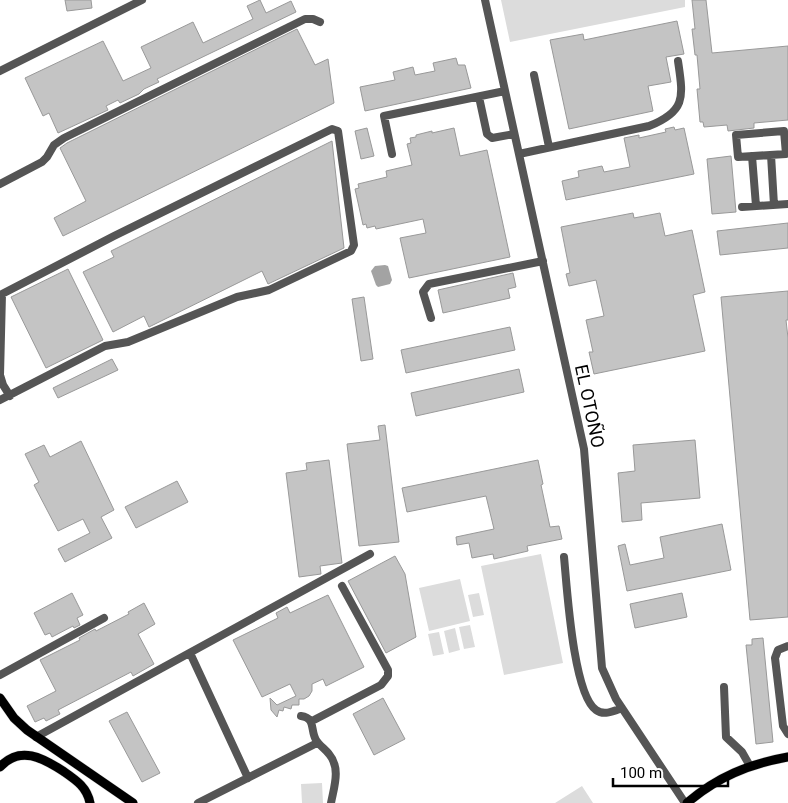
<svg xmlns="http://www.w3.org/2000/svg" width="788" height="803" viewBox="0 0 788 803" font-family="Roboto,sans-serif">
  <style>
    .green { fill: #dcdcdc }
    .water { fill: #a3a3a3 }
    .building { fill: #c4c4c4; stroke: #999 }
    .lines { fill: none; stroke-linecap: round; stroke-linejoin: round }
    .major-casing { stroke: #dbdbdb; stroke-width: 10 }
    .minor { stroke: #555; stroke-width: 8 }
    .major { stroke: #000; stroke-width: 9 }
    .labels { text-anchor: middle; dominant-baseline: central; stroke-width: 4.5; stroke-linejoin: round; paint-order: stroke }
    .street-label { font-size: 18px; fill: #000; stroke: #fff }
  </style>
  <rect width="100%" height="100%" fill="#fff"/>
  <path class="green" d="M501 0H685V7L510 42Z
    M541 554 563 663 504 675 481 566Z
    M460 579 470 621 429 631 419 588Z
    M479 593 484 615 473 617 468 595Z
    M470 625 475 647 464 649 459 627Z
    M455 628 460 650 449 653 444 631Z
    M439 632 444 654 433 656 428 634Z
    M322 783 323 803H302L301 784Z
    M582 786 593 803H555Z"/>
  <path class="water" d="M385 265 388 266 392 280 390 284 378 287 376 285 371 271 375 266Z"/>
  <path class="building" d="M65 0H91L92 8 67 11Z
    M260 0 266 13 291 1 296 12 157 79 159 82 144 89 139 94 120 103 118 100 106 106 108 110 58 133 49 113 43 116 25 78 103 41 123 81 151 68 141 47 193 22 203 43 253 19 247 6Z
    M692 0H706L712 53 788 46V120L754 123V128L728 131 727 125 704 127 703 122H700L697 89H700L697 55H695L692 29H695Z
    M677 21 684 54 666 57 671 82 648 86 653 111 569 129 550 40 583 34 584 40Z
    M297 29 315 65 328 59 334 103 63 236 54 218 86 201 60 148 67 143Z
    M456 58 458 65H465L471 88 365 111 360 87 395 80 393 72 413 67 415 75 435 71 433 63Z
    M674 127 675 130 684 128 694 174 566 200 562 181 579 177 578 171 602 166 604 172 630 167 624 138 639 135V138L666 132 665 129Z
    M367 128 374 156 361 159 355 131Z
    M454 128 460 156 487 150 510 257 409 278 400 238 426 233 423 219 376 229 375 226 367 228 366 224 363 225 355 189 359 188 358 184 387 177 386 171 412 165 407 144 411 143 410 138 416 137V135L432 131V133Z
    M332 141 344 248 268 284 262 271 149 327 144 316 113 332 83 272 114 257 111 251Z
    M731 156 736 212 712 214 707 159Z
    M633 213 634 218 660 213 665 236 692 230 705 292 693 295 705 351 594 374 589 352H593L586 320 604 316 596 280 569 286 566 274 570 273 561 227Z
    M788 223V248L720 255 717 231Z
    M68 269 103 340 46 368 11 297Z
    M513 273 516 287 508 289 510 298 443 313 438 290Z
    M788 291V320H786L788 338V617L750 620 721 297Z
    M364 297 373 359 361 361 352 299Z
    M510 327 515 350 406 373 401 350Z
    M112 359 118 370 58 398 53 388Z
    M519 369 524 392 416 416 411 393Z
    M385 425 399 542 359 546 347 444 380 440 378 426Z
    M695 440 700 498 641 503 642 520 622 522 618 473 635 471 633 445Z
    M81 441 114 510 101 517 112 538 65 562 58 549 90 533 83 519 58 531 34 485 39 482 25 454 44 445 50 457Z
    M329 460 342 563 320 566 321 574 299 577 286 473 307 470 306 463Z
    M538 460 543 484 541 485 550 527 559 526 562 539 527 546 528 551 494 559 493 554 472 558 469 543 457 545 456 537 494 529 486 496 407 512 402 488Z
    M177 481 188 502 136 528 125 507Z
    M722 524 731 570 627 591 618 546 625 544 630 565 664 558 660 537Z
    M395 556 405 574 416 637 386 653 348 581Z
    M72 593 83 615 77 618 80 625 74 628 73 626 52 637 50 633 45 635 34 613Z
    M682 593 687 617 635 628 630 604Z
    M328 595 364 667 326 686 323 679 312 684V691L309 696 304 699H299V705H292L291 709 284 707 283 711 279 710 277 717 271 710 270 698 277 705 296 696 290 684 262 697 233 640 278 618 276 613 287 607 290 613Z
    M144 603 155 624 138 634 154 664 133 676 131 672 58 710 60 714 46 721 44 718 35 722 27 706 56 691 40 660 80 640 79 638 95 629 96 631 129 614 128 612Z
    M763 638 773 742 756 744 746 645H752V639Z
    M383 698 405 739 374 755 353 714Z
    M127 712 160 773 142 782 109 721Z"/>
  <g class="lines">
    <defs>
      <path id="major" d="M0 698 14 718 27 730 133 803
        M0 767C20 745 43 758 63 771 76 780 87 787 90 803
        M687 803C717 777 749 764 788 757"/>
    </defs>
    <use href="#major" class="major-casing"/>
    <path class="minor" d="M485 0 584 449 602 668 616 699 685 803
      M0 71 142 0
      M534 75 549 147
      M479 97 487 134 492 138 514 134
      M784 131 786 154 738 157 736 135Z
      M392 154 384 116 505 91
      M519 154 649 126C687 111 683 96 678 61
      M771 155 774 205
      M752 156 756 206
      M0 184 42 162 47 157 54 145 64 138 305 19H313L320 22
      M742 207 788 204
      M431 318 423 292 429 284 543 261
      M0 375 2 294 114 236 332 129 338 131 354 245 351 251 269 290 237 297 128 342 105 346 0 400
      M0 375 3 385 10 396
      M564 557C567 587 573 694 596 710 604 716 614 711 622 708
      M788 646 778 650 775 658 783 726 788 734
      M190 653 248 778
      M0 675 104 618
      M724 687 726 737 742 752 750 766
      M301 716C316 718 310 730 316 740 319 745 325 749 329 754 341 768 334 787 331 803
      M312 721 381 685 388 676V670L342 586
      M36 737 370 554
      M198 803 317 743"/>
    <use href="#major" class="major"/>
  </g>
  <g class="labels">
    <g class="street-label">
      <text transform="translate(590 406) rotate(78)">EL OTOÑO</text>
    </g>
  </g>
  <path d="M613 778v8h115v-8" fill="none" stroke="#000000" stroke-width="2.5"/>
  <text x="620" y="778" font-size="15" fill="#000000" stroke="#ffffff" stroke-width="4" paint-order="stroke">100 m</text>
</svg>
